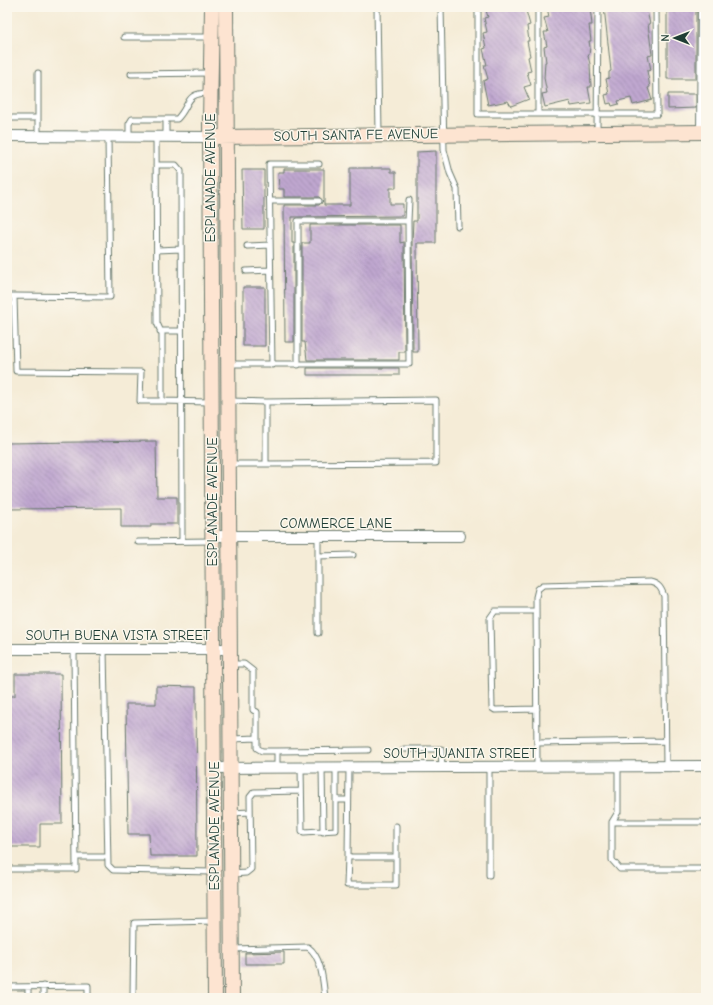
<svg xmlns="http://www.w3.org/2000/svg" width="713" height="1005" viewBox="0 0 713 1005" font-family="'Comic Neue',sans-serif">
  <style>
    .building { fill: url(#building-back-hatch) }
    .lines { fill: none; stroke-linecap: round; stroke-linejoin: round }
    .lane-casing { stroke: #6a7a6d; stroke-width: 7 }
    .street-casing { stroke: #6a7a6d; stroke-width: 12 }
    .secondary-casing { stroke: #6a7a6d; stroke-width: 16 }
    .lane { stroke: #fff; stroke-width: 5 }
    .street { stroke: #fff; stroke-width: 10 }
    .secondary { stroke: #fde4d1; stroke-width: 14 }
    .labels { text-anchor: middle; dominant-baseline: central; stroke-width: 3; stroke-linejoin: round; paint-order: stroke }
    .street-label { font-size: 14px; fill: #1f3d34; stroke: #fbf7ec }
  </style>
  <defs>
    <pattern id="building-back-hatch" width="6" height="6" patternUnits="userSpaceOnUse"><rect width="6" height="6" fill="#c0a7d0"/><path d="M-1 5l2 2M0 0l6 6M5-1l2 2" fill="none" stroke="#9b89aa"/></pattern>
  </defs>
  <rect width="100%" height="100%" fill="#fbf7ec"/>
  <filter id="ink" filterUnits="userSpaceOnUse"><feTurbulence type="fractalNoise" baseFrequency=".025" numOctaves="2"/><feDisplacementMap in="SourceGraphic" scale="8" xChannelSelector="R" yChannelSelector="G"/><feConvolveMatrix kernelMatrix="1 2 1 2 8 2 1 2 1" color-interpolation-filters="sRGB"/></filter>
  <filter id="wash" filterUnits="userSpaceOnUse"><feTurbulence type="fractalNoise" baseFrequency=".012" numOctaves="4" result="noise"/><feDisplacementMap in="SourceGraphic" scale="16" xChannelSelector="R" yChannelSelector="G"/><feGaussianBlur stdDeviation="0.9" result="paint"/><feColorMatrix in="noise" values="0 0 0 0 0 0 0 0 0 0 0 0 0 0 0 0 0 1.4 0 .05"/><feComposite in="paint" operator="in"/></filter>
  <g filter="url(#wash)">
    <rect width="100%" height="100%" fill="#f5ecd7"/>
    <g id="blocks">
      <path class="building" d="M485 7H525L530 25 527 26 529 41H527L530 56 528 57 531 71 527 72 531 85 524 87 529 99 511 106 508 101 488 105 483 81 488 79 484 65H487L483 49 486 48 483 33 487 32 484 18 488 17Z
        M547 7H590L592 25H589L591 41H589L590 47 589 55 588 56 590 64 591 87H588L591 103 571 106 570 101 545 107 542 94 547 93 544 78 545 62H546L544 47 547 46 544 32H548L544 18 549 17Z
        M604 7H621V14L635 11 634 7H646L650 24H648L652 55 648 56 651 70 647 71 650 87 648 88 652 100 633 105 631 98 618 101 619 104 612 106 611 103 607 104 605 95 609 94 606 79 609 78V72L611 71Z
        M667 9 696 10V79H667Z
        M668 94H696V108L668 109Z
        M436 151V243H417L418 352H413L412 242 413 221H417V152Z
        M350 168H391V172H396V188H390V204H403V216L292 217V243H294V342H285L284 205H319L323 201 319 197H284V189H279L278 172H284V169H324V205H350Z
        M242 170H264V229H243Z
        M310 225H400V243L404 242 405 352H399V360H307L305 342H302V243H310Z
        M243 287H265V346H243Z
        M307 368H399V375H307Z
        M156 441 157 497H177V524H151V527H121V508L7 509V443Z
        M15 674H61L62 824H40V847H7V696H15Z
        M156 686 196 687 197 856H150L149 834H128L126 704H156Z
        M284 952V964H245V953Z"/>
    </g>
  </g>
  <g filter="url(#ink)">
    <use href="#blocks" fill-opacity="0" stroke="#6a7a6d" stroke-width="1"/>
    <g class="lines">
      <defs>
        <path id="lane" d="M377 7 379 134
          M441 7 444 150 450 173 457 189 458 226
          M478 7V114H657L656 7
          M538 7V114
          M124 37H211
          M38 73V136
          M131 74 210 73
          M7 118H38
          M597 132 598 7
          M108 137 110 297 14 296 16 371 141 372 140 401H162
          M129 137V124L132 119H166
          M156 137 157 323 162 334V401L210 402
          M166 137V119H177C191 105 184 93 209 93
          M156 165H176L181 171 182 541
          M270 201H319
          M408 221 409 200
          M247 246 270 245
          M157 250 181 249
          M246 271 270 270
          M7 296H14
          M160 331H181
          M230 364H409L408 221H298V365
          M272 365 269 164H319
          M266 402 436 400V463L266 464
          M229 464H266V402L229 401
          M318 537V633
          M138 542 211 541
          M318 556 353 555
          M536 611H495L490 618 492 708 495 710 537 709
          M104 649 108 865 113 870 212 872
          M231 664H244L253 671V710L257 712V748L262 751H277
          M232 739 257 738
          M537 743 665 741
          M404 749H441L442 767
          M277 767V751L368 750
          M301 767 302 831 304 832 336 830V767
          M322 767 323 832
          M489 767V875
          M537 767 536 597 538 589 543 585 650 582C659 584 661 588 664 596L666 767
          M618 767V812L612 822V860L620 869H706
          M336 800H348
          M231 813 250 812
          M612 822H706
          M396 826V857
          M76 857H107
          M348 857 347 885H396V857H348L349 767
          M7 869H76L74 649
          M232 874 246 873 251 869 250 797 254 792 301 791
          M233 949 308 947C322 957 323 982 325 998
          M43 986V998
          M7 987 88 986V998
          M28 987V998
          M135 998 133 994 134 923 213 921"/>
        <path id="street" d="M702 132 703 7
          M7 136 210 137
          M212 536H460
          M7 649H230
          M213 768 706 766"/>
        <path id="secondary" d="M212 7 210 121 215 998
          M226 7 232 998
          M218 137 706 132"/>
      </defs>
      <use href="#lane" class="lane-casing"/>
      <use href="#street" class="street-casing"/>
      <use href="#secondary" class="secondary-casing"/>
      <use href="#lane" class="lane"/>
      <use href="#street" class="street"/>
      <use href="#secondary" class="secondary"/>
    </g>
  </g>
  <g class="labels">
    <g class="street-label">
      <text transform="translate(356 135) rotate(-1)">SOUTH SANTA FE AVENUE</text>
      <text transform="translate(210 178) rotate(-90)">ESPLANADE AVENUE</text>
      <text transform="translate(212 502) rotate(-90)">ESPLANADE AVENUE</text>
      <text x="336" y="523">COMMERCE LANE</text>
      <text x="118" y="635">SOUTH BUENA VISTA STREET</text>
      <text x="460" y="753">SOUTH JUANITA STREET</text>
      <text transform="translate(214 826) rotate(-90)">ESPLANADE AVENUE</text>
    </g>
  </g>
  <rect width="713" height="1005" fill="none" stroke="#fbf7ec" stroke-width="24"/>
  <g transform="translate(675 38) rotate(270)" stroke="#fbf7ec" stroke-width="3" paint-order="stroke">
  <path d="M0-3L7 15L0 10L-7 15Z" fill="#1f3d34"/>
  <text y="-6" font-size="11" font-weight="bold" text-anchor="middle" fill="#1f3d34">N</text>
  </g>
</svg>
